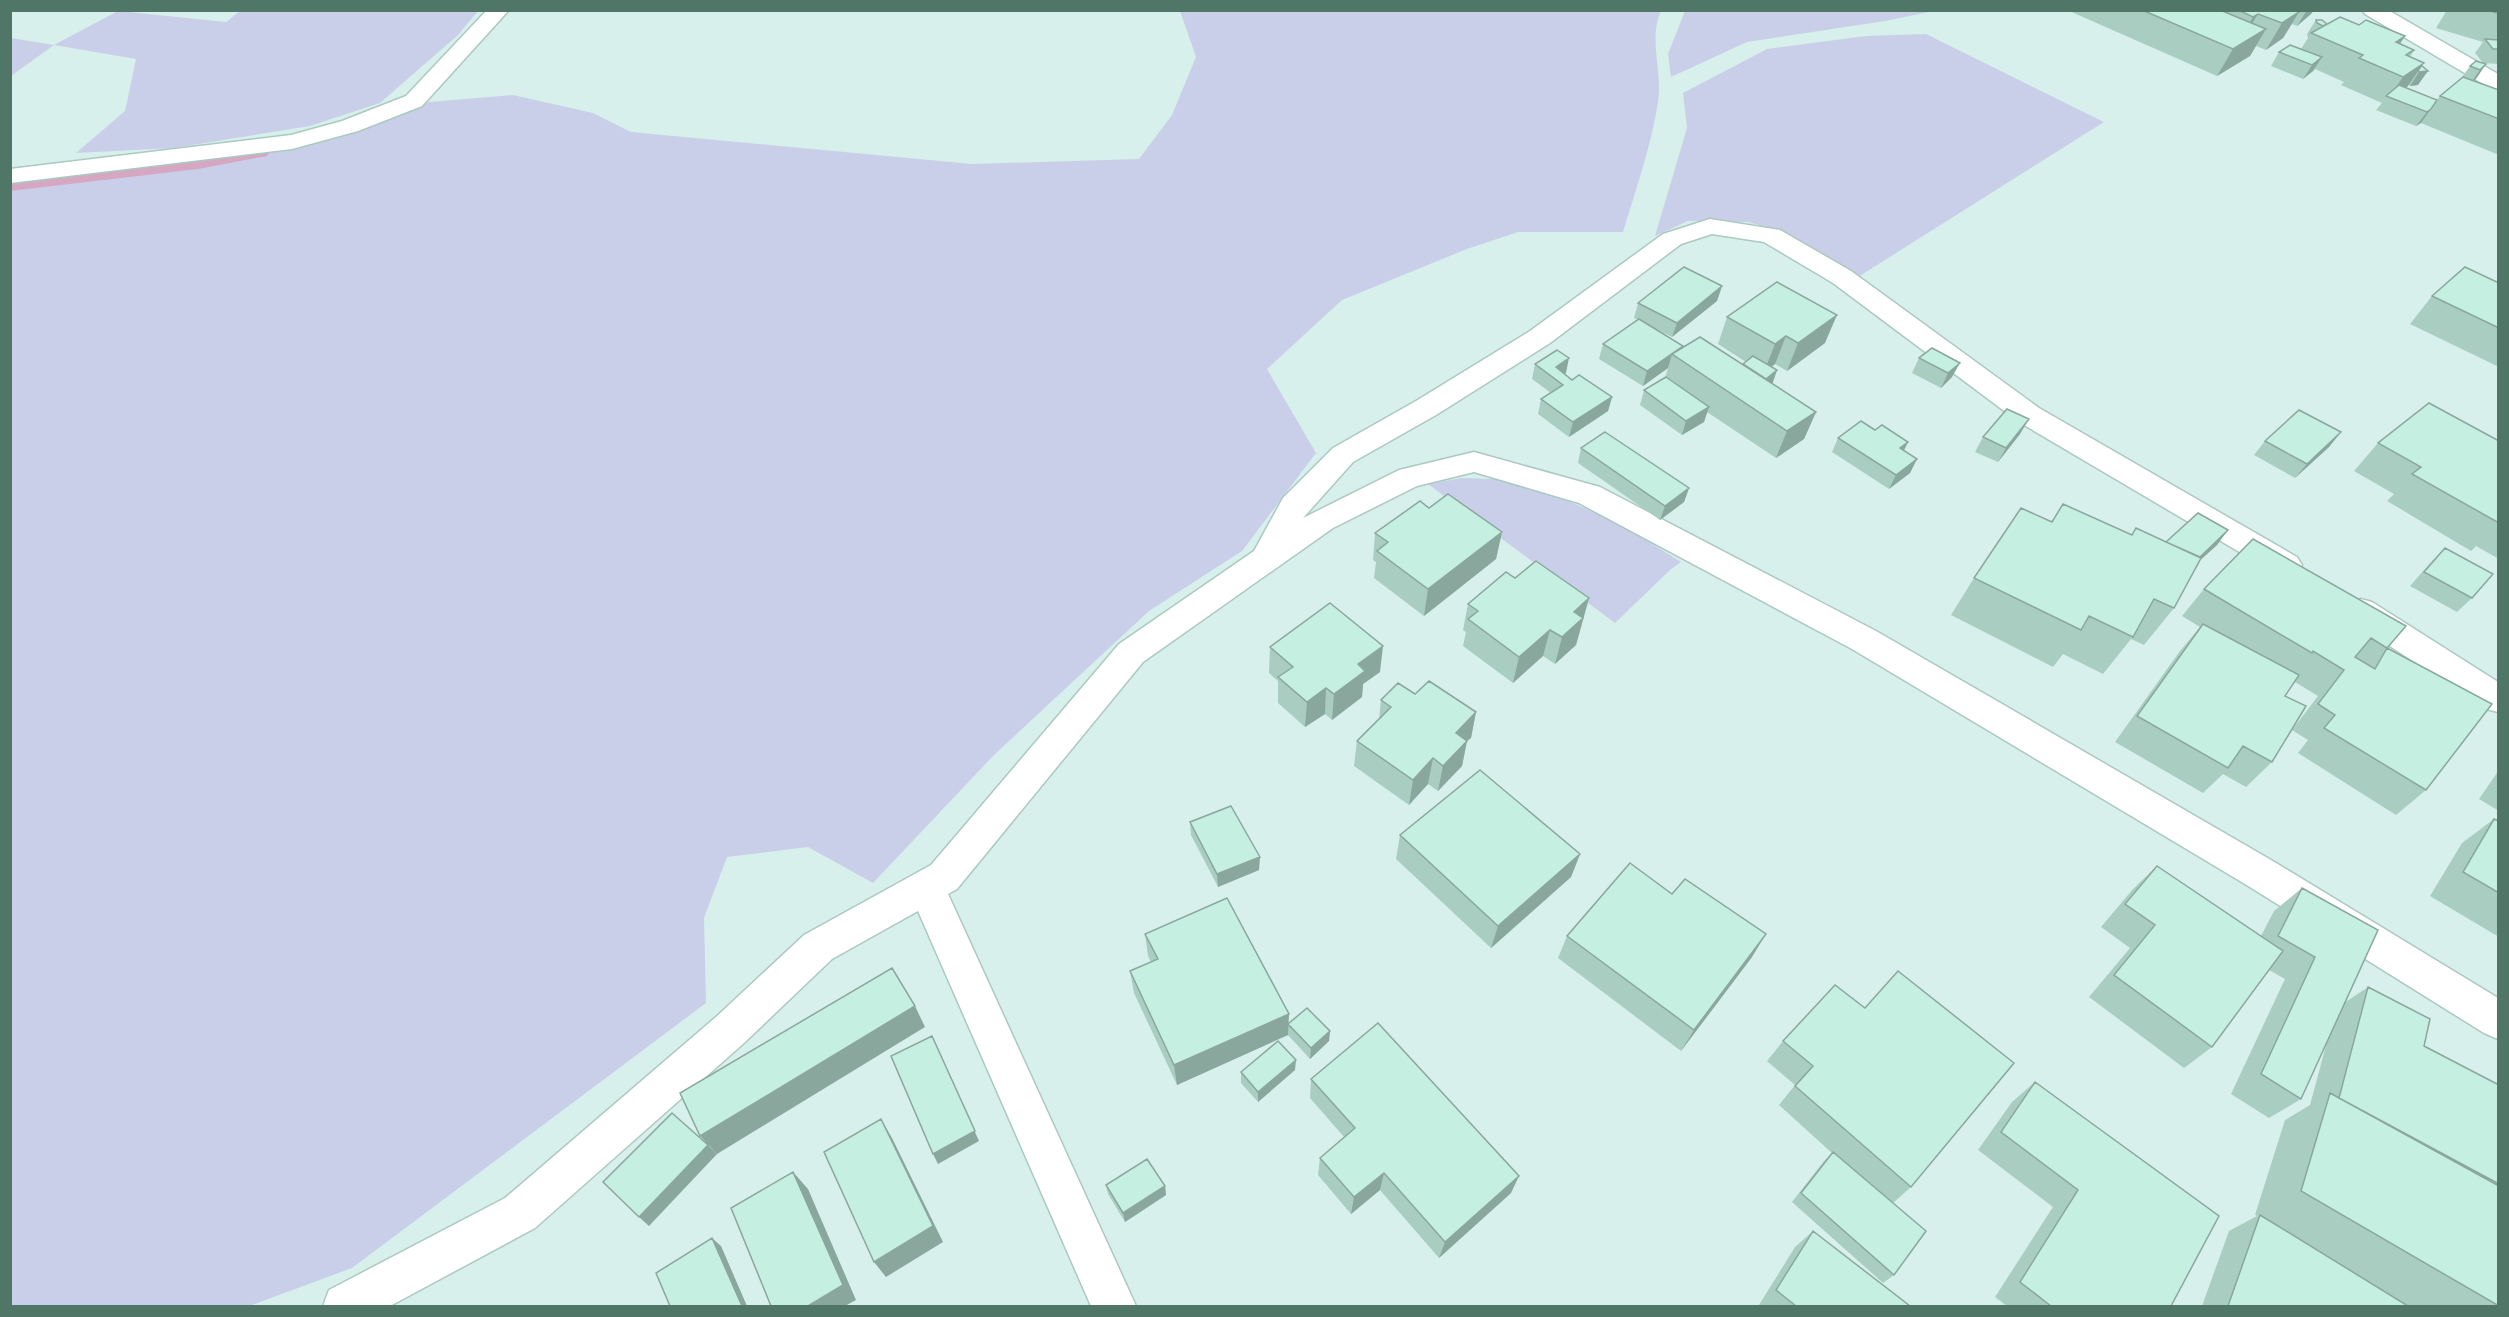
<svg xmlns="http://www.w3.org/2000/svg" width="2509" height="1317" viewBox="0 0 2509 1317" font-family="'Open Sans',sans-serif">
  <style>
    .residential { fill: #d7f0eb }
    .green { fill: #cacfe9 }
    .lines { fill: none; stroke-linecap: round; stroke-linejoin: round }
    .stream { fill: #d6a7c3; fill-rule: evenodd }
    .minor-casing { stroke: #abc9c0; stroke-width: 3 }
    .minor { fill: #fff; fill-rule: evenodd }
    .wall { fill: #a9cec1 }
    .shaded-wall { fill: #8aa79d }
    .building { fill: #c5efe0; stroke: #8aa79d; stroke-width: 1.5; fill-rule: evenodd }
  </style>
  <rect width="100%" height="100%" fill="#ebfcf9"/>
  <path class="residential" d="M10 11H2498V1306H11Z"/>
  <path class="green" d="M240 11H478L458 35 380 103 310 126 174 148 76 153 125 111 136 59 54 45 11 76V38L54 45 118 11 226 22Z
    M1180 11H1661C1648 39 1663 72 1658 102 1651 147 1636 189 1623 232H1518L1467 249 1342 300 1267 369 1316 453 1242 551 1149 611 994 755 873 883 808 847 727 857 704 918 706 1003 352 1268 249 1306H11L10 185 315 144 429 102 513 95 593 113 631 132 972 164 1139 159 1172 115 1196 57Z
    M1685 11V10L1934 11 1885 21 1747 42 1671 77 1668 54Z
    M1926 34 2104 122 1858 277 1784 232 1748 222 1688 221 1655 236 1687 128 1683 93 1767 49 1866 36Z
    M1462 478 1519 480 1617 522 1681 562 1670 570 1615 623 1428 484Z"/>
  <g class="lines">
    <path class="stream" d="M262 149 267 150 269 153 267 156 198 169 10 191V183L198 161Z"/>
    <defs>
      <path id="minor" d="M487 10H509L422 106 358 131 292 149 10 183V169L291 135 342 121 406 96Z
        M2362 10H2388L2498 74V90L2490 88 2365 14Z
        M1710 219 1780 230 1851 271 2039 408 2297 557 2302 565 2297 573 2286 577 2275 573 2019 422 1833 283 1764 242 1712 234 1681 244 1550 343 1436 415 1353 462 1303 518 1399 470 1474 452 1600 487 1876 631 2271 860 2498 998V1039L2484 1033 2245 884 1852 649 1579 503 1474 472 1417 486 1333 528 1143 662 957 889 948 894 1136 1306H1091L918 911 832 959 744 1043 535 1228 390 1306H323L329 1290 505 1198 716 1017 804 935 931 865 1119 644 1254 551 1283 498 1333 448 1416 401 1530 331 1663 234Z
        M2361 599 2372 602 2498 682V712L2486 709 2350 620 2345 611 2350 602Z"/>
    </defs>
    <use href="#minor" class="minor-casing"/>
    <use href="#minor" class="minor"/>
  </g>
  <path class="wall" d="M2067 10H2314L2311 14 2297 26 2292 24 2283 38 2266 50 2256 46 2250 56 2217 76Z
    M2447 10H2499V64L2483 63 2475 53 2483 42 2436 28Z
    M2316 20 2327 24 2359 25 2405 36 2400 44 2414 50 2410 57 2421 66 2418 85 2410 86 2408 85 2406 88 2437 100 2440 96 2460 80 2470 66 2486 64 2474 81 2499 90V155L2421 123 2416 126 2376 110 2382 103 2341 85 2344 82 2315 69 2313 71 2303 79 2271 66 2279 52 2301 49 2308 38 2307 34Z
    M2499 283V367L2410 324 2432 296Z
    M1722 286 1717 301 1672 337 1654 328 1683 346V348L1743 364 1746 362 1718 344 1727 317 1825 343 1787 371 1775 364 1772 367 1777 370 1772 383 1816 412 1804 439 1776 458 1707 412 1704 422 1682 435 1640 405 1644 390 1665 378 1668 368 1643 386 1599 359 1603 344 1638 320 1634 318 1638 303Z
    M1932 348 1952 377 1941 388 1912 373 1919 358Z
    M1535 364 1566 373 1564 374 1572 380 1612 397 1608 411 1569 437 1538 414 1541 399 1551 393 1532 379Z
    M1875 430 1908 442 1904 450 1917 459 1910 473 1889 489 1832 452 1838 438Z
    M2341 432 2329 447 2295 478 2254 455 2265 441Z
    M2020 434 1998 462 1975 452 1983 437Z
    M2499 441V559L2476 546 2471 551 2387 501 2394 494 2354 471 2378 443Z
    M1581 448 1689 488 1684 502 1660 520 1578 463Z
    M1429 508 1502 532 1496 559 1424 616 1374 578 1376 562 1373 560 1375 533Z
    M2136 528 2166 542 2228 530 2217 545 2199 561 2174 608 2144 645 2131 639 2103 674 2063 654 2053 667 1951 615 1974 578 2131 535Z
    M2253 539 2387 648 2426 790 2396 815 2298 753 2308 740 2292 730 2318 696 2295 682 2285 696 2272 762 2246 787 2223 774 2203 793 2115 742 2180 651 2200 627 2182 616 2204 589Z
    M2445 548 2472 598 2457 612 2410 586 2431 562Z
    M1515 578 1589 598 1576 645 1555 664 1543 656 1513 683 1463 646 1466 632 1463 630 1468 604Z
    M1270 647 1380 672 1363 684 1362 697 1332 720 1325 714 1305 727 1278 703V681L1269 673Z
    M1415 694 1476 712 1471 738 1467 741 1462 766 1438 791 1428 784 1409 805 1354 766 1357 741 1379 719 1381 700Z
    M2499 770V811L2479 799Z
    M2494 819 2499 821V937L2430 896 2462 843Z
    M1190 822 1259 870 1218 887 1191 835Z
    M1400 835 1580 854 1571 877 1491 948 1396 859Z
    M2157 866 2261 936 2274 911 2302 888 2344 1003 2368 987 2424 1046 2499 1085V1306H2409L2390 1295 2408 1306H2202L2229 1231 2257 1216 2255 1215 2285 1120 2310 1105 2328 1038 2301 1099 2269 1118 2231 1094 2285 979 2269 970 2212 1047 2184 1068 2089 997 2130 948 2101 927 2133 889Z
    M1145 934 1288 1024 1330 1031 1329 1041 1310 1059 1288 1035 1177 1085 1134 993 1130 971 1151 962 1148 956Z
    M1567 936 1752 957 1681 1051 1558 958Z
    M1835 985 1911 1187 1893 1203 1894 1275 1883 1283 1792 1202 1824 1161 1832 1153 1779 1105 1795 1085 1767 1061 1783 1041Z
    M1295 1070 1258 1102 1241 1083V1072Z
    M1311 1079 1511 1193 1439 1258 1380 1190 1351 1214 1318 1175 1320 1158 1344 1137 1310 1098Z
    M2035 1082 2171 1306H2007L1995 1297 2053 1207 1978 1150 2012 1102Z
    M1106 1185 1165 1186 1166 1195 1125 1222 1108 1194Z
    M1813 1231 1910 1306H1761L1759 1305 1795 1247Z"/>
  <path class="shaded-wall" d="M2307 10H2314L2311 14 2297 26Z
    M2299 12 2283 38 2266 50 2282 23Z
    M2258 14 2242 40 2237 44 2253 17Z
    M2266 29 2250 56 2217 76 2233 49Z
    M2405 36 2387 63 2396 42Z
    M2322 57 2313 71 2303 79 2312 65Z
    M2424 63 2405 90 2389 97 2403 77Z
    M2486 64 2476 79 2470 84 2480 70Z
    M2428 71 2418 85 2410 86 2419 72Z
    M2431 109 2421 123 2416 126 2427 112Z
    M1722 286 1717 301 1672 337 1677 323Z
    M1837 315 1825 343 1787 371 1798 343Z
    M1786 336 1775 364 1764 372 1775 344Z
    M1683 346 1679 359 1672 354 1668 368 1643 386 1647 371Z
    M1569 358 1566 373 1556 380V367Z
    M1960 363 1952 377 1941 388 1948 373Z
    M1777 370 1772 385 1761 383Z
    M1612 397 1608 411 1569 437 1573 422Z
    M1709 407 1704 422 1682 435 1686 421Z
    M1816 412 1804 439 1776 458 1787 431Z
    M2029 419 2020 434 1998 462 2006 448Z
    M2341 432 2329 447 2295 478 2307 464Z
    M1908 442 1901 456 1900 448Z
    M1917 459 1910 473 1889 489 1896 475Z
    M1689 488 1684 502 1660 520 1665 506Z
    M2228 530 2217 545 2185 574 2197 560Z
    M1502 532 1496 559 1424 616 1428 589Z
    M1589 598 1576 645 1555 664 1562 637 1574 612Z
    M1550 630 1543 656 1513 683 1519 657Z
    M1383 646 1380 672 1363 684 1362 697 1332 720 1334 694 1358 664Z
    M1326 688 1325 714 1305 727 1307 702Z
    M1476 712 1471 738 1467 741 1462 766 1438 791 1443 766 1456 733Z
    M1433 758 1428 784 1409 805 1413 780Z
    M1580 854 1571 877 1491 948 1498 926Z
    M1260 857 1259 870 1218 887 1217 874Z
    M1766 934 1752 957 1681 1051 1694 1030Z
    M915 1006 925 1027 717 1154 700 1136Z
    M1289 1014 1288 1035 1177 1085 1174 1065Z
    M1330 1031 1329 1041 1310 1059 1311 1048Z
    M937 1047 979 1141 938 1164 933 1154Z
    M1296 1060 1295 1070 1258 1102V1092Z
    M881 1119 892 1138 943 1242 886 1277 874 1262Z
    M708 1145 717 1154 649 1226 639 1217Z
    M793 1172 808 1189 856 1300 845 1306H808Z
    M1384 1173 1380 1190 1351 1214 1354 1197Z
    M1519 1176 1511 1193 1439 1258 1445 1242Z
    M1165 1186 1166 1195 1125 1222 1123 1213Z
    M712 1238 721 1246 747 1306H742Z"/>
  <path class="building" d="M2142 10H2220L2266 29 2233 49Z
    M2238 10H2296L2299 12 2282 23 2258 14 2253 17Z
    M2488 10H2499V14Z
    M2340 17 2359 25 2366 20 2405 36 2396 42 2414 50 2406 55 2424 63 2403 77 2359 58 2363 55 2311 33Z
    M2316 20H2322L2327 24 2323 26 2317 23Z
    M2485 39 2499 40V49H2493Z
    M2290 45 2322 57 2312 65 2279 52Z
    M2476 61 2486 64 2480 70 2470 66Z
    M2421 66H2422L2428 71 2419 72 2418 71Z
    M2463 77 2499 90V119L2440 96Z
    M2399 85 2437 100 2431 109 2427 112 2386 96Z
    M1684 267 1722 286 1677 323 1638 303Z
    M2465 267 2499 283V328L2432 296Z
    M1777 282 1837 315 1798 343 1786 336 1775 344 1727 317Z
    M1639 319 1683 346 1647 371 1603 344Z
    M1700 337 1816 412 1787 431 1672 354Z
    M1932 348 1960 363 1948 373 1919 358Z
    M1557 350 1569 358 1556 367 1572 380 1579 375 1612 397 1573 422 1541 399 1563 385 1535 364Z
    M1753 356 1777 370 1766 379 1743 364Z
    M1666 377 1709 407 1686 421 1644 390Z
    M2429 403 2499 441V523L2412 474 2421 467 2378 443Z
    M2007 409 2029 419 2006 448 1983 437Z
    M2299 410 2341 432 2307 464 2265 441Z
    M1861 421 1875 430 1882 425 1908 442 1900 448 1917 459 1896 475 1838 438Z
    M1605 432 1689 488 1665 506 1581 448Z
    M1448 494 1502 532 1428 589 1377 551 1388 542 1375 533 1420 501 1429 508Z
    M2063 504 2132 535 2136 528 2201 558 2174 608 2154 599 2133 637 2089 616 2081 630 1974 578 2021 508 2052 522Z
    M2198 513 2228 530 2200 557 2166 542Z
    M2253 539 2406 626 2387 648 2492 704 2426 790 2324 728 2335 715 2318 704 2344 670 2313 651 2312 653 2204 589ZM2371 638 2387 648 2375 669 2355 657Z
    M2445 548 2493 574 2472 598 2424 572Z
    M1536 561 1589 598 1574 612 1583 618 1562 637 1550 630 1519 657 1468 619 1478 611 1468 604 1506 572 1515 578Z
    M1330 603 1383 646 1358 664 1365 671 1334 694 1326 688 1307 702 1278 677 1293 667 1270 647Z
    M2203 624 2299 675 2285 696 2306 706 2272 762 2243 746 2228 768 2137 716Z
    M1429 681 1476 712 1456 733 1467 741 1443 766 1433 758 1413 780 1357 741 1391 707 1381 700 1398 683 1415 694Z
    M1480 770 1580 854 1498 926 1400 835Z
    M1231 806 1260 857 1217 874 1190 822Z
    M2494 819 2499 821V893L2463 872Z
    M1630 863 1672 894 1685 879 1766 934 1694 1030 1567 936Z
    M2157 866 2283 951 2212 1047 2114 975 2155 925 2125 904Z
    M2302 888 2378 930 2301 1099 2261 1074 2315 957 2278 936Z
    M1227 898 1289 1014 1174 1065 1130 971 1158 959 1145 934Z
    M892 968 915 1006 700 1136 680 1093Z
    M1898 971 2014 1063 1911 1187 1795 1086 1813 1066 1783 1041 1835 985 1865 1008Z
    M2368 987 2430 1019 2424 1046 2499 1085V1184L2339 1098Z
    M1307 1008 1330 1031 1311 1048 1288 1024Z
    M1378 1023 1519 1176 1445 1242 1384 1173 1354 1197 1320 1158 1355 1128 1311 1079Z
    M932 1036 975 1131 933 1154 891 1056Z
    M1278 1041 1296 1060 1258 1092 1241 1072Z
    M2035 1082 2219 1216 2171 1306H2051L2020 1282 2078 1190 2001 1132Z
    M2330 1093 2499 1186V1306L2301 1191Z
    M672 1113 708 1145 639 1217 603 1182Z
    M881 1119 933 1226 874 1262 824 1152Z
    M1833 1152 1926 1231 1894 1275 1801 1193Z
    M1147 1159 1165 1186 1123 1213 1106 1185Z
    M793 1172 843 1285 808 1306H771L731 1208Z
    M2260 1215 2408 1306H2228Z
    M1813 1231 1910 1306H1796L1776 1290Z
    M712 1238 742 1306H670L656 1273Z"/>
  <rect width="2509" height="1317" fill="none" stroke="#4f7666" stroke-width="24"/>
</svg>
